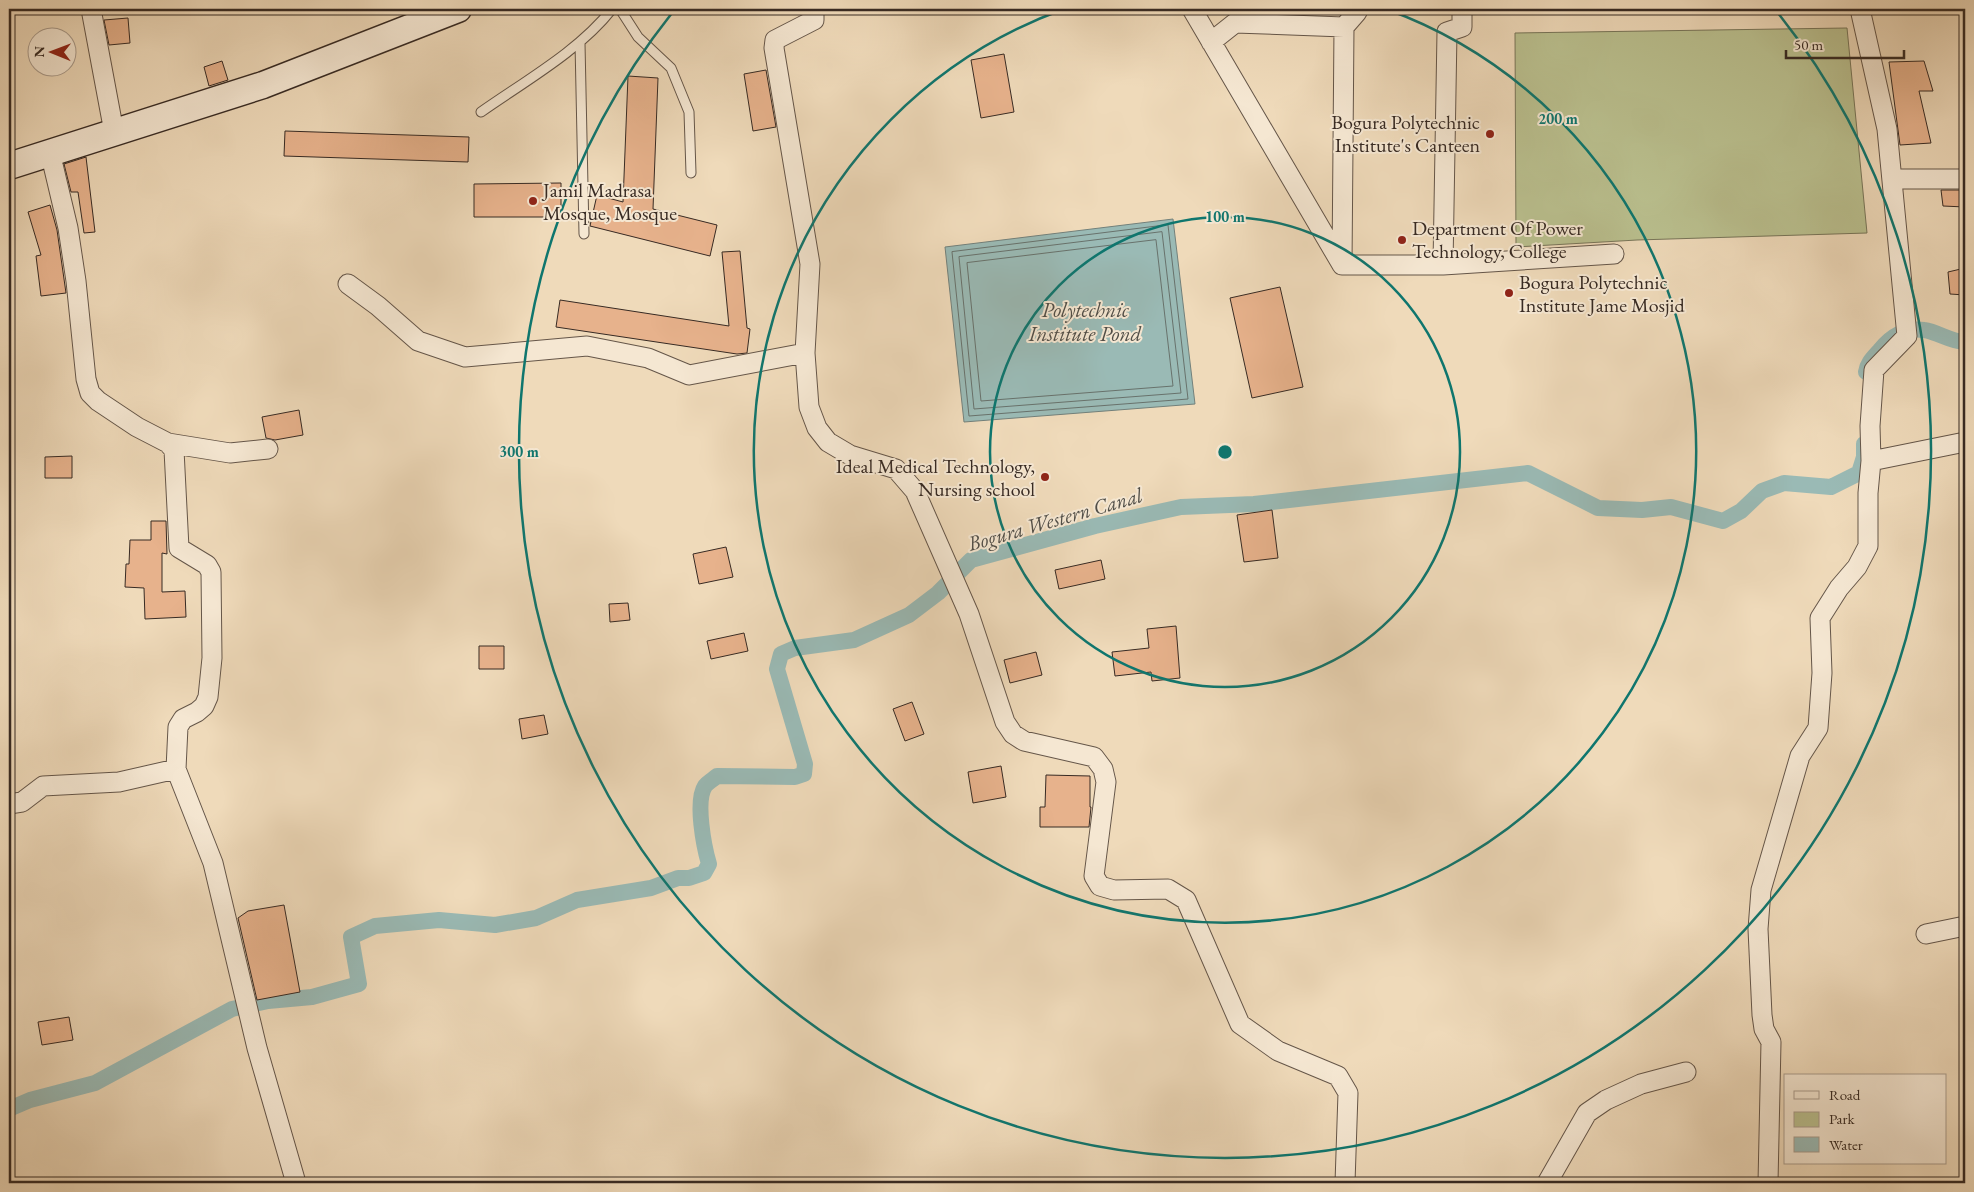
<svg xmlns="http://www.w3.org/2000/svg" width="1974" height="1192" viewBox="0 0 1974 1192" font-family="'EB Garamond',serif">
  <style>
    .green { fill: #bac08f; stroke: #787559 }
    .water { fill: #9abab5; stroke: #72807b }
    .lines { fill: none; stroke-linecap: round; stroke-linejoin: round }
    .shore { stroke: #68726c; stroke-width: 1 }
    .canal { stroke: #9abab5; stroke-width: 16 }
    .building { fill: #e7b28c; stroke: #372a23 }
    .lane-casing { stroke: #655649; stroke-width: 11 }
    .street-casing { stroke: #655649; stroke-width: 21 }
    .secondary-casing { stroke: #372a23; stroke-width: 29 }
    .lane { stroke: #f5e7d2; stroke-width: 9 }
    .street { stroke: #f5e7d2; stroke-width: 19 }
    .secondary { stroke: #f5e7d2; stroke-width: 26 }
    .ring { fill: none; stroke: #0f766e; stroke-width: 2.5 }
    .poi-dot { fill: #8f2418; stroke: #f5e7d2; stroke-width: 2 }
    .labels { text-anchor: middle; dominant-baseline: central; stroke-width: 4; stroke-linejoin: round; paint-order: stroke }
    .poi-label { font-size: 20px; fill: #372a23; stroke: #f5e7d2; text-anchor: start }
    .water-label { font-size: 21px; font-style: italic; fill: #504e48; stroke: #f5e7d2 }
    .centre { fill: #0f766e; stroke: #f5e7d2; stroke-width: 2.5 }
    .ring-label { font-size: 15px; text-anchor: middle; font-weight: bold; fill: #0f766e; stroke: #f5e7d2; stroke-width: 4; stroke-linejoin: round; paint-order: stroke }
  </style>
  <rect width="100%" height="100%" fill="#efdaba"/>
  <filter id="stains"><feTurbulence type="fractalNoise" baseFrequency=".004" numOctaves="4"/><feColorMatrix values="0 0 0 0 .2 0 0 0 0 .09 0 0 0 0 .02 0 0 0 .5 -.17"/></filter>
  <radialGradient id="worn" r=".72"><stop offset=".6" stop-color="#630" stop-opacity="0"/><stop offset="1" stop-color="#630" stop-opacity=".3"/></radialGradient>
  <path class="green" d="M1847 28 1867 233 1637 240 1516 247 1515 33Z"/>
  <path class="water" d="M1173 219 1195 404 964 422 945 247Z"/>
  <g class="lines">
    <path class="shore" d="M1168 225 1188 399 969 416 952 252Z
      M1162 232 1181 393 974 409 959 257Z
      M1156 240 1173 386 981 401 967 263Z"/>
    <path class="canal" d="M1866 372C1867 363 1874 357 1880 350 1891 336 1906 327 1924 330 1938 332 1951 342 1965 342
      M9 1109 30 1100 95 1083 232 1009 268 1001 312 997 359 984 351 937 375 926 439 920 495 925 536 918 577 900 651 888 678 878H689L704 873 709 864C704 847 695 801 705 786 708 782 714 779 717 776L795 777 804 774 805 764 777 669 781 654 795 648 854 640 909 615 938 593 971 560 1095 526 1181 507 1254 504 1528 473 1598 508 1642 510 1671 507 1723 521 1741 511 1762 491 1784 483 1831 487 1859 473 1864 457V444"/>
  </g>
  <path class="building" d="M128 18 130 43 109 45 104 20Z
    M1004 54 1014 112 981 118 971 60Z
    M222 61 228 80 209 86 204 67Z
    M1924 61 1933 91H1919L1931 143 1900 145 1889 62Z
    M766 70 776 127 753 131 744 74Z
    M628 76 658 78 653 209 717 225 710 256 590 226 597 195 623 202Z
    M285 131 469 137 468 162 284 156Z
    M86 157 95 232 84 233 78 192H71L64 164Z
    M561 183V217H474V184Z
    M1941 190H1965V207L1943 206Z
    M50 205 57 230 66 293 41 296 36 256 41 255 28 212Z
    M740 251 747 328 750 329 747 353 737 354 556 327 560 300 729 326 722 252Z
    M1965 268V295L1950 294 1948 272Z
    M1280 287 1303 387 1252 398 1230 298Z
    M299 410 303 435 275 440 266 438 262 417Z
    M72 456V478H45V457Z
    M1272 510 1278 558 1244 562 1237 515Z
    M151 521H166L167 554 162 553V592L185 591 186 617 145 619 144 588 125 587 126 564H129L130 540H151Z
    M726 547 733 577 699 584 693 554Z
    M1101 560 1105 579 1059 589 1055 570Z
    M628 603 630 620 610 622 609 604Z
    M1176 626 1180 678 1152 681 1151 672 1115 676 1112 652 1149 648 1147 629Z
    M744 633 748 651 711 659 707 641Z
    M479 646H504V669H479Z
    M1036 652 1042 675 1010 683 1004 660Z
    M912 702 924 734 905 741 893 709Z
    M544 715 548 734 522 739 519 719Z
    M1001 766 1006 797 973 803 968 772Z
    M1046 775 1090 776V807H1091L1089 827H1040V807H1045Z
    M284 905 300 992 257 1000 238 918 248 911Z
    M69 1017 73 1040 42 1045 38 1022Z"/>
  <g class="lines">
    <defs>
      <path id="lane" d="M620 9 638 37 671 68 689 112 691 173
        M580 43 584 234
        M481 112C525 81 579 51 612 9"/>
      <path id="street" d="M91 9 114 132
        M814 9V20L775 40 774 48 810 264 805 353 809 407 817 428 828 442 850 455 896 469 915 491 969 614 1005 722 1013 734 1024 741 1094 757 1103 769 1106 782 1094 876 1100 886 1114 890 1168 889 1186 900 1240 1024 1278 1051 1338 1076 1348 1093 1345 1183
        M1192 9 1342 265H1443L1614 254
        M1344 27 1357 12 1355 9
        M1211 42 1235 23 1344 27 1342 265
        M50 152 68 228 76 281 86 379 90 393 98 401 137 427 168 443 174 450 179 548 207 565 211 572 212 658 208 697 204 706 197 712 183 719 178 727 176 769 213 863 257 1048 296 1183
        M1892 179H1965
        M1443 265 1447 32 1462 27V9
        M348 284 378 306 418 341 465 357 587 346 648 358 689 375 805 353
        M168 443 230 453 268 449
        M1871 461 1965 442
        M9 804 22 802 43 786 119 782 176 769
        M1926 934 1965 926
        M1547 1183 1587 1113 1606 1100 1641 1084 1686 1072
        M1768 1183 1771 1042 1764 1029 1762 1015 1758 929 1761 890 1800 756 1818 728 1822 673 1820 618 1839 588 1857 567 1868 546V493L1871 461 1870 426 1874 370 1907 336 1887 129 1860 9"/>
      <path id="secondary" d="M9 166 263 85 458 9"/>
    </defs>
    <use href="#lane" class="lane-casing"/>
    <use href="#street" class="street-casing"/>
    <use href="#secondary" class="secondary-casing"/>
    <use href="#lane" class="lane"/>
    <use href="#street" class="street"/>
    <use href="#secondary" class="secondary"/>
  </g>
  <g class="ring">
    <circle cx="1225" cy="452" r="235"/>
    <path d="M1386 9A471 471 0 1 1 1064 9"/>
    <path d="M1778 13A706 706 0 1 1 672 13"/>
  </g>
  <g class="poi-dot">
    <circle cx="1490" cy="134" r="5"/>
    <circle cx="533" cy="201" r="5"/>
    <circle cx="1402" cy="240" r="5"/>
    <circle cx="1509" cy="293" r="5"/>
    <circle cx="1045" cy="477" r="5"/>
  </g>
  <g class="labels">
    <g class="poi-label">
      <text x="1480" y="122" text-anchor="end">Bogura Polytechnic<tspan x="1480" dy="23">Institute's Canteen</tspan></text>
      <text x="543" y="190">Jamil Madrasa<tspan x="543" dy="23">Mosque, Mosque</tspan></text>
      <text x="1412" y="228">Department Of Power<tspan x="1412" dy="23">Technology, College</tspan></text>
      <text x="1519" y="282">Bogura Polytechnic<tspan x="1519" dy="23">Institute Jame Mosjid</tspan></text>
      <text x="1035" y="466" text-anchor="end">Ideal Medical Technology,<tspan x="1035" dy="23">Nursing school</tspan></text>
    </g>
    <g class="water-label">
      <text x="1085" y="309">Polytechnic<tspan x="1085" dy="24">Institute Pond</tspan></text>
      <text transform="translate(1055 519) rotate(-16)">Bogura Western Canal</text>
    </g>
  </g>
  <circle cx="1225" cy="452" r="8" class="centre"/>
  <g class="ring-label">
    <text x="1558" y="124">200 m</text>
    <text x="1225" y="222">100 m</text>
    <text x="519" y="457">300 m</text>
  </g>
  <rect width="1974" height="1192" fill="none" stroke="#efdaba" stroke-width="30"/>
  <rect x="10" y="10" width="1954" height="1172" fill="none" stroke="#372a23" stroke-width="2.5"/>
  <rect x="15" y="15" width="1944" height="1162" fill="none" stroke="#372a23"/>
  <rect x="1784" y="1074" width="162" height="90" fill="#f5e7d2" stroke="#a99b8c"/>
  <rect x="1794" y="1091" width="25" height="8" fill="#f5e7d2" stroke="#a99b8c"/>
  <text x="1829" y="1100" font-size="15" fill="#372a23">Road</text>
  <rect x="1794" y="1112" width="25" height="15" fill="#bac08f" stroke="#a99b8c"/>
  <text x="1829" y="1124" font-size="15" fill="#372a23">Park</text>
  <rect x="1794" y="1137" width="25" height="15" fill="#9abab5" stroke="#a99b8c"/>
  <text x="1829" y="1150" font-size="15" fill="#372a23">Water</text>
  <g transform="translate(52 52) rotate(271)"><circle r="24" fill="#f5e7d2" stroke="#a99b8c"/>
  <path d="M0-4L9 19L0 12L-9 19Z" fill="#8f2418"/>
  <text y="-8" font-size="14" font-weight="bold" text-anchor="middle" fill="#372a23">N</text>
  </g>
  <path d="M1786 50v8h118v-8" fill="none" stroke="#372a23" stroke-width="2.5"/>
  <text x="1794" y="50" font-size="15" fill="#372a23" stroke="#f5e7d2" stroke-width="4" paint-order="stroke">50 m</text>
  <rect width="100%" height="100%" filter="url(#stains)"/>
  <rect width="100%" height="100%" fill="url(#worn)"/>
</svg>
